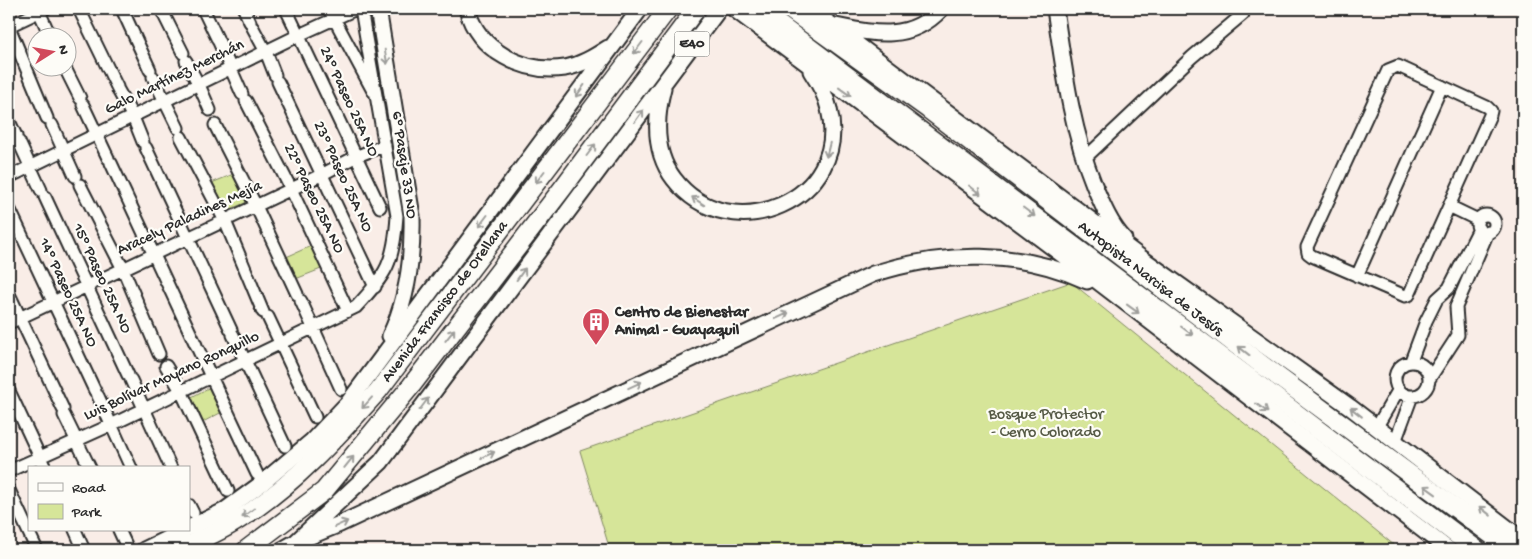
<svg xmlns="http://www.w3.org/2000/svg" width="1532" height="559" viewBox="0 0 1532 559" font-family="'Gochi Hand',sans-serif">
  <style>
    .green { fill: #d6e599; stroke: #808862 }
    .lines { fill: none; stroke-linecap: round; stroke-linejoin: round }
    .minor-casing { stroke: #2b2b2b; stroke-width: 15 }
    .major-casing { stroke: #2b2b2b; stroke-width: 19 }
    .highway-casing { stroke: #2b2b2b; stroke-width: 21 }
    .minor { stroke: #fdfcf7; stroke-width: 11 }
    .major { stroke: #fdfcf7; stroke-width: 15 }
    .highway { stroke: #fdfcf7; stroke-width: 18 }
    .oneway { stroke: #9e9e9b }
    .labels { text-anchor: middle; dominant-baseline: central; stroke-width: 4.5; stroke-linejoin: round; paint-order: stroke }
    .shield { fill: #fdfcf7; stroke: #6a6a68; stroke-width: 1 }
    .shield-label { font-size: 15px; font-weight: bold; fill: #2b2b2b }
    .street-label { font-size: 16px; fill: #2b2b2b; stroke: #fdfcf7 }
    .poi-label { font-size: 16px; font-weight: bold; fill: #2b2b2b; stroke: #fdfcf7; text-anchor: start }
    .park-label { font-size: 16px; fill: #565a46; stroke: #fdfcf7 }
  </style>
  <rect width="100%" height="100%" fill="#f9ede7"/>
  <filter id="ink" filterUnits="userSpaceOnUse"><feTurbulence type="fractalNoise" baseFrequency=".02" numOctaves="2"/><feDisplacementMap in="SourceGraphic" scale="10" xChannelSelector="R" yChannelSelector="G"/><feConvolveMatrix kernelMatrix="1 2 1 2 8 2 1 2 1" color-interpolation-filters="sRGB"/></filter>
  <g filter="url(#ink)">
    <path class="green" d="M236 173 250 201 223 212 209 184Z
      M311 246 321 269 293 280 284 258Z
      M1071 282 1400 550H610L580 451Z
      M212 386 224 411 199 424 186 400Z"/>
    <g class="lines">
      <defs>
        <path id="minor" d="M38 9 51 38
          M79 9 117 87
          M122 9 150 70
          M161 9 183 53
          M203 9 217 38
          M244 9 250 22
          M329 9 373 91
          M287 11 380 207
          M9 26 45 9
          M9 27 47 118
          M253 28 266 52 275 75
          M219 42 242 94
          M186 61 199 85 210 110
          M65 68 80 98
          M153 77 178 128
          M278 82 375 287
          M118 90 133 117 143 142
          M246 101 291 189 348 311
          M83 105 108 158
          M9 121 16 136
          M52 125 75 176
          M215 125 256 206 297 294
          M181 137 225 221 263 312
          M19 142 41 190
          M146 148 231 330
          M1084 159 1192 57 1243 14
          M111 163 196 345
          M9 177 299 35 356 9
          M80 185 123 269 159 354
          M45 197 128 375
          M1449 206 1490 115 1491 111 1487 107 1398 66 1388 70 1307 247 1308 253 1312 256 1405 296 1409 295 1449 206 1478 220
          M10 210 95 391
          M1477 224a9 9 0 1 1 18 0a9 9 0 1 1-18 0Z
          M1357 276 1442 86
          M9 294 63 409
          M301 301 341 389
          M268 317 315 417
          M9 323 323 174 355 157 385 145
          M233 335 285 446
          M198 349 257 474
          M1411 361 1426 321 1437 299 1449 288 1479 229
          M1395 379a17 17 0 1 1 34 0a17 17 0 1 1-34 0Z
          M166 366 181 391 228 491
          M1430 378 1458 335 1456 307 1488 232
          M131 380 171 468
          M9 391 45 468
          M98 396 131 468
          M64 415 90 468
          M1376 428 1399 389
          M1395 442 1412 396
          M9 471 111 425 356 307C387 274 394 262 397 216L361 9
          M9 490 37 550
          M189 505 193 513
          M75 530 84 550
          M119 530 126 545"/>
        <path id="major" d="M378 9 412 216C413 258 408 298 390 336
          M467 9C478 51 524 74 565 68 581 65 594 57 608 48
          M734 9 1092 277 1449 550
          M810 9 1140 257 1350 407 1523 540
          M1055 9C1064 69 1071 128 1094 185 1102 204 1110 224 1124 239
          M836 26C875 34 910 42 941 9
          M663 88C655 119 654 153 674 179 730 252 852 199 829 109 826 95 819 83 811 71
          M189 528 224 511 261 484 312 441 348 403 640 9
          M296 542 340 524 873 274C943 251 1020 250 1087 281
          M144 550 185 530
          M282 550 296 542 381 462 719 9"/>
        <g id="highway">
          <path d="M758 9 1251 379 1477 550"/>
          <path id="s1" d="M789 9 928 109 1261 364 1512 550"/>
          <path id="s2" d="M180 550C199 540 220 532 238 520 293 486 336 438 378 391L668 9"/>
          <path d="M246 550 324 491 411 386 562 189 696 9"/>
        </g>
      </defs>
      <use href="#minor" class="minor-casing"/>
      <use href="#major" class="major-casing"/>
      <use href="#highway" class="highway-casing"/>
      <use href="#minor" class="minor"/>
      <use href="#major" class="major"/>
      <use href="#highway" class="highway"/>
    </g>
    <defs><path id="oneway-shaft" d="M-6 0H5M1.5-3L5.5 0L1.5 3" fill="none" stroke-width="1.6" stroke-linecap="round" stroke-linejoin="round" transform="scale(1.25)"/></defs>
    <g class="oneway">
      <use href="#oneway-shaft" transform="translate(638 48) rotate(127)"/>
      <use href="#oneway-shaft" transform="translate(386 57) rotate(80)"/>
      <use href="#oneway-shaft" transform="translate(580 91) rotate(126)"/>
      <use href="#oneway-shaft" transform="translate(845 92) rotate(36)"/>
      <use href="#oneway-shaft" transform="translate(639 116) rotate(-54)"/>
      <use href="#oneway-shaft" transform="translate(591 150) rotate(-53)"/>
      <use href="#oneway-shaft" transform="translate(828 150) rotate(104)"/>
      <use href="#oneway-shaft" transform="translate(540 177) rotate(127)"/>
      <use href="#oneway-shaft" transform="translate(975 190) rotate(37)"/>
      <use href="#oneway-shaft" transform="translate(698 201) rotate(-147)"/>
      <use href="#oneway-shaft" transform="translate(1029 212) rotate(37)"/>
      <use href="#oneway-shaft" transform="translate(483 221) rotate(127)"/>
      <use href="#oneway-shaft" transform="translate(521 274) rotate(-54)"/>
      <use href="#oneway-shaft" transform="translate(1133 309) rotate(36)"/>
      <use href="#oneway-shaft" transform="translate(782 316) rotate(-25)"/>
      <use href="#oneway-shaft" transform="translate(1187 331) rotate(37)"/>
      <use href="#oneway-shaft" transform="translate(450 335) rotate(-52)"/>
      <use href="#oneway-shaft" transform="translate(1244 351) rotate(-142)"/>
      <use href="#oneway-shaft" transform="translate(635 385) rotate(-25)"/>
      <use href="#oneway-shaft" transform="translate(367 403) rotate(132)"/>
      <use href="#oneway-shaft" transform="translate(424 404) rotate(-53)"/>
      <use href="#oneway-shaft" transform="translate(1262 408) rotate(37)"/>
      <use href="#oneway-shaft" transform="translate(1356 412) rotate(-142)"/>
      <use href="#oneway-shaft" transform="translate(488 455) rotate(-25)"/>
      <use href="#oneway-shaft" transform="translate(349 462) rotate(-51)"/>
      <use href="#oneway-shaft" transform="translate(1430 490) rotate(-144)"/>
      <use href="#oneway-shaft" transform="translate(1485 511) rotate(-142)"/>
      <use href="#oneway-shaft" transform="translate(248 513) rotate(143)"/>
      <use href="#oneway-shaft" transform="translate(341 524) rotate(-24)"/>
    </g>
  </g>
  <defs>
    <symbol id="building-pin" viewBox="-11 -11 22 30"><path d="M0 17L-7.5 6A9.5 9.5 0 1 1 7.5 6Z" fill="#d1495b" stroke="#fdfcf7"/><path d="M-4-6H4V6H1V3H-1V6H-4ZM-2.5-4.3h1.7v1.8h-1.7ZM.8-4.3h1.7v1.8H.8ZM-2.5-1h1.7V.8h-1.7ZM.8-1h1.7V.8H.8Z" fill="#fff"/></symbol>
  </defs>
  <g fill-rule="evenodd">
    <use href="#building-pin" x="580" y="306" width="32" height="43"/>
  </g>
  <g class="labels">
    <rect class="shield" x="674.5" y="31.5" width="35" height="25" rx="4"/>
    <g class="shield-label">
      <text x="692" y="44">E40</text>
    </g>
    <g class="street-label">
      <text transform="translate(175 78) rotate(-26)">Galo Martínez Merchán</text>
      <text transform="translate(348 102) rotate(65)">24º Paseo 25A NO</text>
      <text transform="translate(403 165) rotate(82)">6º Pasaje 33 NO</text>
      <text transform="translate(342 177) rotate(65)">23º Paseo 25A NO</text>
      <text transform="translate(313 199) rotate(64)">22º Paseo 25A NO</text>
      <text transform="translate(190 219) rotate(-25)">Aracely Paladines Mejía</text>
      <text transform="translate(101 279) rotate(65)">15º Paseo 25A NO</text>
      <text stroke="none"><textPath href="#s1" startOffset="451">Autopista Narcisa de Jesús</textPath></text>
      <text transform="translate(67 293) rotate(65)">14º Paseo 25A NO</text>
      <text stroke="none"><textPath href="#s2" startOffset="368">Avenida Francisco de Orellana</textPath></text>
      <text transform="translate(172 377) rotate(-25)">Luis Bolívar Moyano Ronquillo</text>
    </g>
    <g class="poi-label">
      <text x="615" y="313">Centro de Bienestar<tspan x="615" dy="18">Animal - Guayaquil</tspan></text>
    </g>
    <g class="park-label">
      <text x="1046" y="415">Bosque Protector<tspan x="1046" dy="18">- Cerro Colorado</tspan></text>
    </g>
  </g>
  <rect width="1532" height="559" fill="none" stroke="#fdfcf7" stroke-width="30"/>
  <rect x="15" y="15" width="1502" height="529" fill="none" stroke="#2b2b2b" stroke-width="2" filter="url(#ink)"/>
  <rect x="28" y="466" width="162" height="65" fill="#fdfcf7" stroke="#a9a8a5"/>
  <rect x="38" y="483" width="25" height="8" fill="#fdfcf7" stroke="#a9a8a5"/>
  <text x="72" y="492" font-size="15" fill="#2b2b2b">Road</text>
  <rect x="38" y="504" width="25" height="15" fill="#d6e599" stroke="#a9a8a5"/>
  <text x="72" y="516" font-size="15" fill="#2b2b2b">Park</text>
  <g transform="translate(52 52) rotate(79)"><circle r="24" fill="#fdfcf7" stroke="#a9a8a5"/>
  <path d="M0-4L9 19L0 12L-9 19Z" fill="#d1495b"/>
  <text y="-8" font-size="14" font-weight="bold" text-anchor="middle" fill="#2b2b2b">N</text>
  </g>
</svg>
